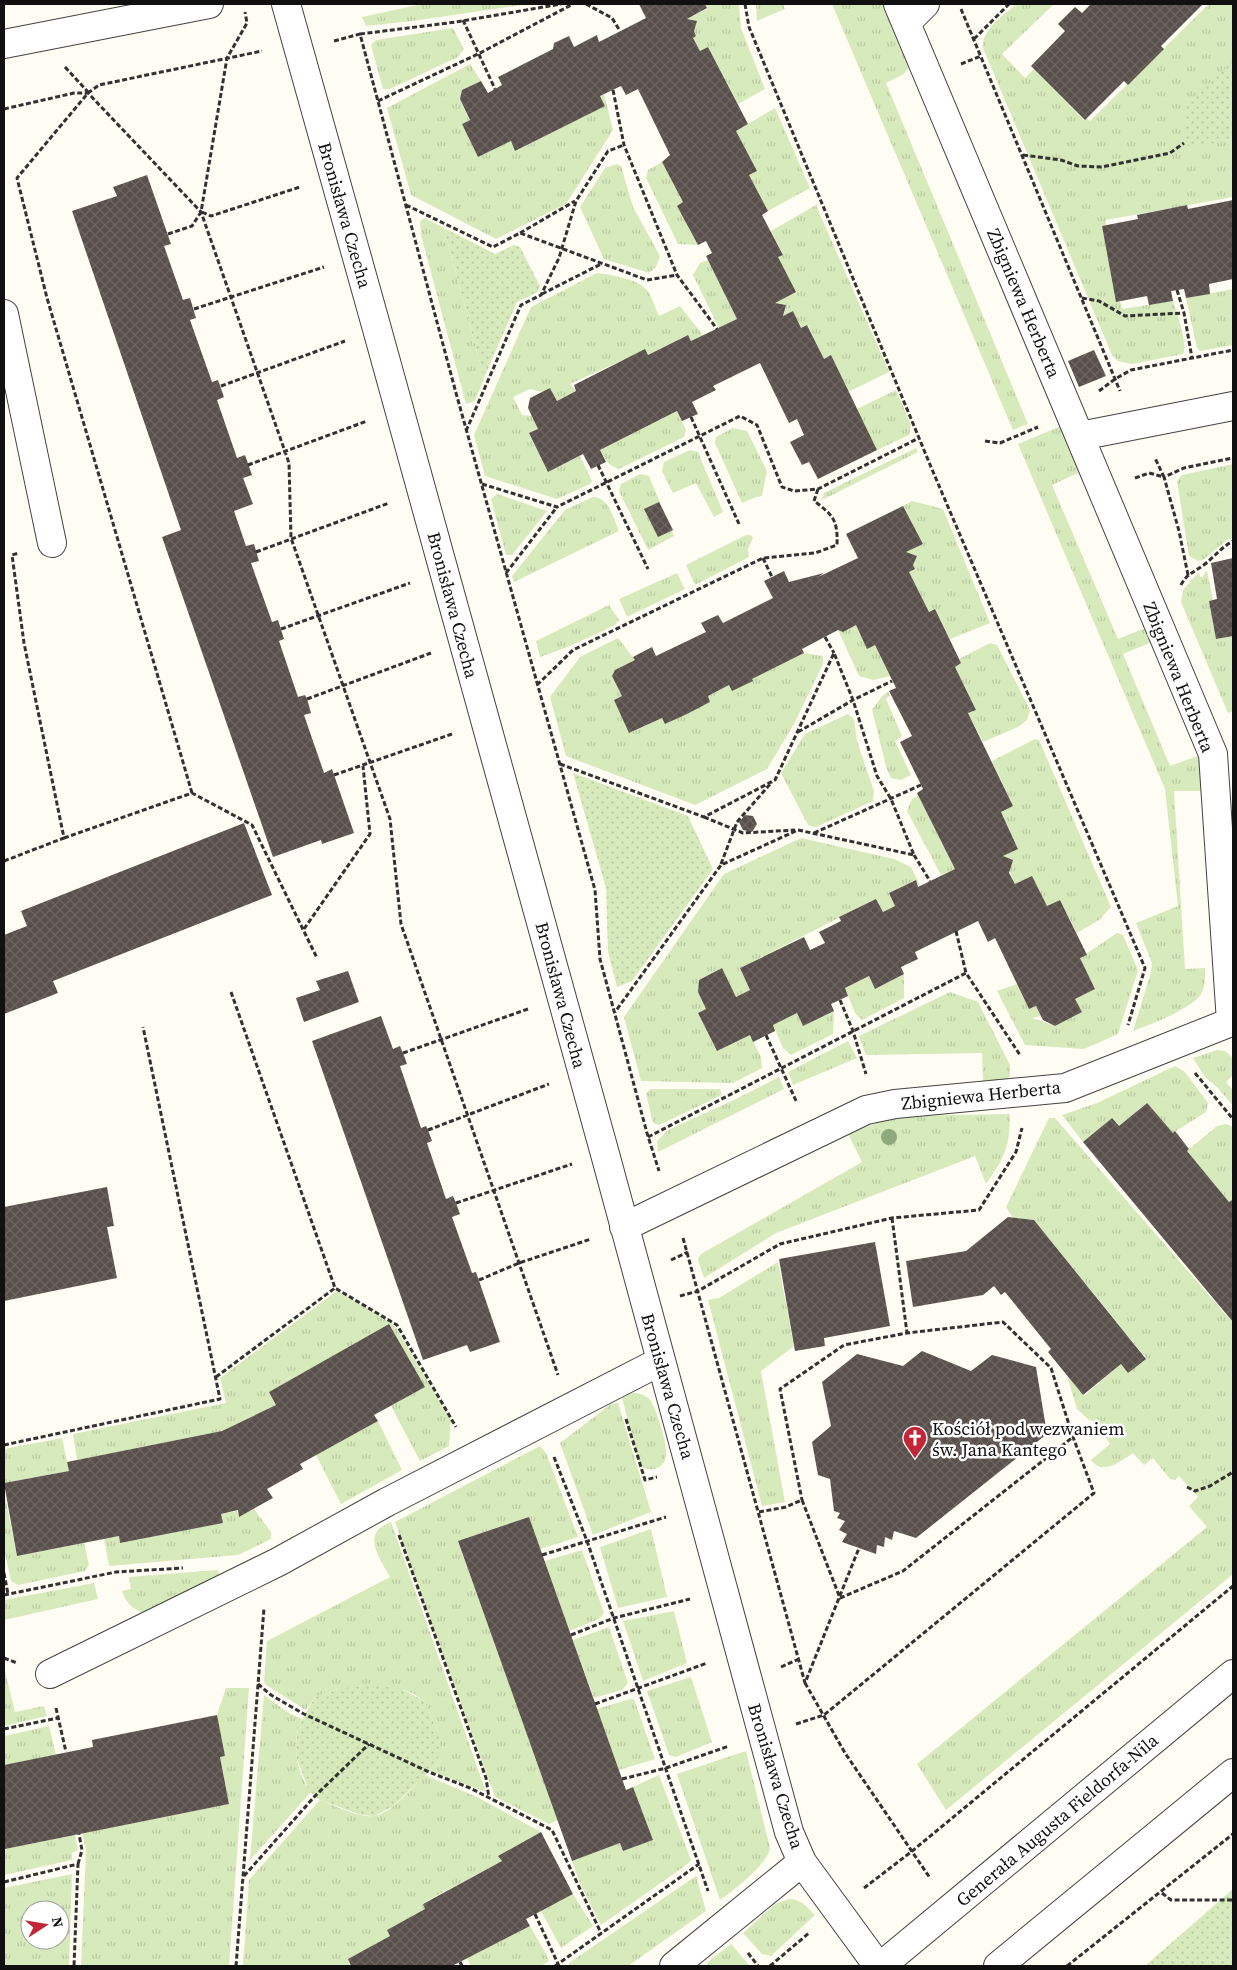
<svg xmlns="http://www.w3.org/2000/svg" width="1237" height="1970" viewBox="0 0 1237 1970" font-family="'Source Serif 4',serif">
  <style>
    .grass { fill: url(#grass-tufts); fill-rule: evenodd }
    .park { fill: url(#park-dots) }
    .building { fill: url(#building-cross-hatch) }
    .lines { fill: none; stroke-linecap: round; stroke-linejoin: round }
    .minor-casing { stroke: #434343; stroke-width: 30 }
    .tertiary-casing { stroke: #434343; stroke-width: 30 }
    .path { stroke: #323232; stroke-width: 3; stroke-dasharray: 5 2.5; stroke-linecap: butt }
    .minor { stroke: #fff; stroke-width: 28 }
    .tertiary { stroke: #fff; stroke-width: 28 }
    .tree { fill: #8fab7e }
    .labels { text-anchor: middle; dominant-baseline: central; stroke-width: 5; stroke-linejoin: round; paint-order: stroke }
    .street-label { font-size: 18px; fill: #101010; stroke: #fff }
    .poi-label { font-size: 18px; fill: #101010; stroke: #fff; text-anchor: start }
  </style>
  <defs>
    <pattern id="grass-tufts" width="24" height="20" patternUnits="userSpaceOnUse" patternTransform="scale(1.25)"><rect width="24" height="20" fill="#d7eabc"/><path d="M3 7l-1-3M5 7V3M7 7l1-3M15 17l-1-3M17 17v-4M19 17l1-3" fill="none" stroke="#b8c8a1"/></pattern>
    <pattern id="park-dots" width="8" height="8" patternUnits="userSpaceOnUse" patternTransform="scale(1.25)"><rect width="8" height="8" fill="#d7eabc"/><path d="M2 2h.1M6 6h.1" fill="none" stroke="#b8c8a1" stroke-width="1.8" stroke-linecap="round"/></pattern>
    <pattern id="building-cross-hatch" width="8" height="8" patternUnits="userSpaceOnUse" patternTransform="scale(1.25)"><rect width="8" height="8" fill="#59504c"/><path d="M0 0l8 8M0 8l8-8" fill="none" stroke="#6c6561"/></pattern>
  </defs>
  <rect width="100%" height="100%" fill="#fffcf3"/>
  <path class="grass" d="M422 4H528L412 21 366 26 362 17Z
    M705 4H739L741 28 765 89 738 104 708 47 700 51 693 38 696 36 694 31 696 21 687 19 707 9Z
    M756 4H783L785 9 757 21Z
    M832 4H885L910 66 904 74 886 83 1028 424 1013 430Z
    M1016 4H1054L1002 54 1025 78 1034 69 1084 120 1087 118 1090 121 1209 4H1233V197L1106 220V225L1102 226 1116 301H1120L1122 309 1173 301C1177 313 1188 343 1183 354L1132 364 1118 361 1112 355 983 48C981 30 1003 16 1016 4Z
    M453 28 464 49 458 57 390 89H383L371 45 376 40Z
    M470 64 481 81 462 90 460 99 469 120 462 124 478 157 511 141 516 151 604 106 600 96 604 94 613 130 566 204 496 239 411 195 387 108Z
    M775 108 810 188 768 211 749 175 756 171 736 131Z
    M662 162 683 202 677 206 698 245 678 244 646 178 648 170Z
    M617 164 621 166 633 207 660 256 656 267 649 273 604 259 580 207 605 168Z
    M816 205 889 372 848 392 831 355 824 359 808 325 801 328 793 311 783 316 786 305 775 303 778 257 783 254 771 231Z
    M425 218 444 228 484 378 475 401 466 404 421 235 420 221Z
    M708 260 737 319 719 328 693 275 700 263Z
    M597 273C611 275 638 279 647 290 652 296 655 308 659 316L680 306 703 335 691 341 687 335 648 355 645 350 570 384 576 391 557 401 550 388 543 392 530 389 513 397 522 415 532 416 538 429 529 434 548 471 580 456 592 481 590 484 557 499 485 476 474 435 531 307Z
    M1233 289V345L1200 351 1197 348 1186 298Z
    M896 390 911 425 909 435 877 450 857 409Z
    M677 411 686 430 684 437 619 469C608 465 605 460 600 450Z
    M1061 426 1080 472 1052 485 1118 639 1145 628 1152 642 1123 654 1170 766 1198 756 1206 791H1174L1185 969 1205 968C1205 978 1206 985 1201 994 1193 1008 1148 1026 1133 1031L1151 972 1152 963 1136 923 1178 906 1165 789 1018 444Z
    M733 428 747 431 767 471 762 496 756 497 742 503 715 443 716 437Z
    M916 448 918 452 822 500 824 493Z
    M690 450 698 452 723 512 714 517 696 483 673 493 662 471 664 462Z
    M1233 464V538L1227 540 1203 560 1198 561 1189 556 1177 481 1182 475Z
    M640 474 649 476 674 536 648 550 619 491 621 484Z
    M497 494 547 511 512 555H506L491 499Z
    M593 497C609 497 613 518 619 531L514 582 512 576 565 510Z
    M912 501 943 509 990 623 950 639 935 609 929 612 909 572 915 569 913 565 917 556 906 552 923 544 903 506Z
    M746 535H751L753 538 748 549 749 557 695 585 686 565Z
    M1207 571 1213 600 1209 601 1216 639 1233 636V711L1228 713 1181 602 1183 590 1197 574 1199 573 1200 577H1203L1205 572Z
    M677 573 685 589 627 617 619 599Z
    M609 605 619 620 615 625 570 646 540 657 536 641Z
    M856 625 867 648 875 645 890 676 873 680 859 676 838 630Z
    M618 638 635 660 615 670 622 696 614 700 630 733 662 718 666 724 710 702 708 696 729 685 752 679 804 653 823 656V664L794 724 767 769 695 805 566 756 550 697 580 657Z
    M990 643 997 645 1030 710 1027 720 1018 727 983 742 968 713 976 710 955 667 961 663 959 659Z
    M888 692 890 695 886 699 902 736 895 741 911 775 901 780 891 778 887 770 872 710 882 696Z
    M848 714 854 719 857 741 874 791 873 801 816 827 808 825 781 773 805 734Z
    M1035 739 1039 740 1111 907 1099 920 1077 933 1060 900 1047 906 1032 877 1015 884 1003 856 1018 848 1001 812 1013 806 992 761Z
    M917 793 955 869 941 875 907 811 912 799 918 796Z
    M801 838 894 859 911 867 920 885H918L915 880 889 893 895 906 883 912 876 899 740 968 750 990 736 997 722 968 699 980 698 992 706 1009 698 1013 716 1050 750 1035 761 1057 762 1068 733 1083 641 1081 624 1017 724 874Z
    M1117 933 1123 935 1138 970 1118 1034 1084 1049 1025 1045 997 991 1017 984 1029 1009 1036 1006 1041 1016 1032 1018 1055 1026 1081 1012 1075 999 1095 989 1080 958Z
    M904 974V998L862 1020 855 1013 845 988 869 976 875 989Z
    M950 992 978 1002 1010 1065V1076L1005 1082H983L982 1053 866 1055 859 1036Z
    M834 1011 833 1034 791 1055 783 1048 773 1025 797 1013 803 1026Z
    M848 1041 857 1058 793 1085 788 1072Z
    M1217 1050 1225 1051 1233 1058V1075L1226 1082 1233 1090V1106L1218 1088 1205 1077 1193 1058Z
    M1175 1066 1185 1072 1208 1103 1206 1112 1173 1133 1146 1103 1119 1126 1083 1142 1062 1115 1097 1103Z
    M779 1077 784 1089 658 1152 657 1141 668 1130 736 1099Z
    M650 1089H720L722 1095 659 1125 653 1123 646 1094Z
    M1010 1114C1010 1145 1005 1158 986 1184L975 1156 776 1233 704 1278 698 1260 701 1254 862 1162 848 1134 889 1118 902 1116Z
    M1049 1118H1055L1233 1323V1574L946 1810 917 1764 1207 1527 1189 1506 1198 1497 1179 1476 1175 1480 1170 1479 1153 1458 1144 1465 1133 1453C1121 1461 1103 1476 1091 1460L1110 1444 1096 1423 1088 1419 1077 1409 1067 1376 1084 1396 1121 1364 1128 1373 1146 1358 1034 1220 1013 1218 1006 1207Z
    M1226 1124 1233 1127V1199L1229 1202 1187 1151 1217 1126Z
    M778 1262 794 1346 761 1371 785 1502 762 1506 708 1300 719 1298Z
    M337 1291 390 1322 396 1328 451 1421 449 1446 420 1461 391 1406 424 1387 389 1324 270 1392 276 1405 222 1431 77 1460 73 1434 226 1403 220 1378Z
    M632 1393C639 1393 645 1394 650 1400 656 1408 668 1446 666 1455 664 1470 651 1472 640 1466L622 1398Z
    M618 1403 651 1512 593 1535 560 1443 611 1404Z
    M378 1421 402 1470 341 1504 316 1455Z
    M62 1438 69 1471 4 1483V1449Z
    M540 1446 546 1453 578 1537 540 1549 529 1517 458 1542 558 1820 549 1824 495 1797 395 1522Z
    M4 1491 17 1556 84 1543 89 1565 85 1571 18 1585 11 1581 4 1549Z
    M254 1509 271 1532V1539L238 1555 109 1566 104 1539 119 1536 120 1543 222 1523 221 1514 237 1511 239 1517Z
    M391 1522 486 1792 430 1771 437 1762 440 1736 424 1701 414 1694 402 1689H337L315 1697 306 1710 266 1685 264 1682 267 1641 390 1577C384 1565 368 1545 377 1531 380 1527 386 1524 391 1522Z
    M651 1529 667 1597 618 1608 600 1547Z
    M582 1550 604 1613 599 1619 569 1631 545 1561Z
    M218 1570 221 1580 147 1614C134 1610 126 1604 122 1591L131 1589 129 1577Z
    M94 1583 98 1599 4 1620V1600Z
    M674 1611 687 1663 643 1681 623 1621Z
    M609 1627 628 1683 622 1690 594 1698 573 1640Z
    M4 1667 15 1712 44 1706 47 1716 4 1726Z
    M691 1677 712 1742 676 1757 669 1755 647 1691Z
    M226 1688H249L229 1966H81L86 1850 82 1833 229 1804 220 1757 217 1715Z
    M264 1695 289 1713 302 1719C291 1741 296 1773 311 1792L250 1860Z
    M630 1699H634L655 1759 619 1770 597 1709Z
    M49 1726 56 1755 4 1765V1736Z
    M746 1751 770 1848C768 1864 733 1891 720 1900L677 1774Z
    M425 1775 479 1798 541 1832 499 1856 502 1861 423 1903 425 1909 387 1930 390 1936 349 1959V1966H243L249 1880 320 1800C333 1805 359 1818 373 1816 390 1815 413 1787 425 1775Z
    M659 1775 691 1860 689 1863 601 1925 581 1886 572 1861 620 1843 623 1851 653 1840 633 1787Z
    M75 1835 78 1850 72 1853V1860L4 1875V1843L5 1849Z
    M72 1874 69 1966H4V1888ZM30 1910H60V1940H30Z
    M696 1876 706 1911 628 1966H569V1963Z
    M573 1894 593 1926 561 1948 541 1911Z
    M789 1899C801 1899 806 1906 815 1915L771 1956 762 1954 743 1933 775 1904Z
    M530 1926 546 1954 549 1961 541 1966H471L467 1958Z
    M731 1944 750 1966H706L708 1962Z"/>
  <path class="park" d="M1233 61V140L1193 147 1184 143 1187 104Z
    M444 228 495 254 514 245 520 247 540 286 538 292 517 302 484 378Z
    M573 773 688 816 713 869 632 981 617 987 608 952 606 888Z
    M371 1685 402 1689 424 1701 440 1736V1748L437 1762 430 1771 392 1807 374 1816 361 1815 320 1800 309 1791 297 1759 296 1746 298 1727 315 1697 337 1689Z
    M1233 1889V1966H1145Z"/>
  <path class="building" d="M639 4H705L707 8 687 19 697 21 694 31 696 36 693 38 700 51 708 47 748 124 736 131 757 171 749 175 768 211 762 215 783 255 778 257 796 292 775 303 786 305 783 316 793 311 801 328 807 325 824 359 831 355 877 450 818 479 809 462 802 465 790 442 804 435 797 419 789 423 760 363 713 386 716 390 692 402 698 414 682 421 677 411 600 450 606 462 591 469 583 454 548 472 529 433 538 429 528 408 530 398 550 388 557 401 576 391 574 385 645 349 648 355 688 335 691 341 737 319 706 256 712 253 706 241 698 245 677 206 683 202 662 162 670 155 638 89 626 95 621 86 600 96 605 106 515 151 511 141 478 157 462 124 470 120 460 99 462 90 481 81 488 93 502 85 498 77 553 49 554 43 569 36 574 47 597 35 599 42 646 18Z
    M1089 4H1203L1161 46 1164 49 1128 85 1124 81 1085 120 1031 66 1065 31 1058 24 1075 7 1082 13 1090 5Z
    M147 175 171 244 164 246 183 300 190 298 196 318 190 320 212 382 218 380 224 397 217 400 237 458 245 455 252 475 243 478 253 504 234 511 246 546 254 544 259 561 251 563 272 622 278 620 284 639 279 641 298 697 305 695 307 699 311 713 304 715 324 773 332 769 354 833 322 844 321 840 273 857 162 537 181 530 72 211 117 196 113 187Z
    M1233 200V279L1209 284 1210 294 1186 298 1184 289 1171 291 1173 301 1149 305 1147 296 1116 302 1102 226 1138 219 1137 215 1187 205 1188 209Z
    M1094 350 1106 376 1079 387 1068 361Z
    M659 502 673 530 658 537 644 509Z
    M903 506 923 544 906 552 917 556 913 565 915 569 909 572 929 612 935 609 961 663 955 667 976 710 968 713 1013 806 1001 812 1018 849 1003 856 1013 860 1009 873 1015 884 1032 876 1047 906 1060 900 1087 955 1080 958 1095 989 1075 999 1082 1012 1055 1026 1043 1020 1036 1006 1029 1009 995 938 988 942 978 921 915 952 918 959 901 967 904 974 875 989 869 976 845 988 848 996 831 1004 834 1011 803 1026 797 1013 773 1025 775 1031 753 1042 750 1035 717 1051 698 1013 706 1009 698 992 699 980 722 968 736 997 750 990 740 968 804 937 810 950 825 943 819 932 841 921 839 917 876 899 883 912 895 906 889 893 916 880 918 887 955 869 917 793 923 789 900 742 912 736 889 691 896 688 875 645 867 649 856 625 843 632 838 630 802 649 804 653 752 679 753 681 732 691 729 685 708 696 710 702 687 714 665 724 662 718 629 733 614 700 622 696 612 676 615 670 635 660 633 657 652 647 656 656 706 632 701 623 718 615 723 623 773 598 764 581 784 571 789 582 824 573 818 577 858 558 846 534Z
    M1233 558V636L1216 639 1209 601 1217 599 1211 563Z
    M745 815 753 816 757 824 752 832 743 830 739 822Z
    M244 823 272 895 53 981 58 993 4 1014V935L27 926 21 911Z
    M348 971 359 1002 304 1022 296 998 320 990 316 981Z
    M381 1016 393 1049 400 1046 403 1053 407 1064 400 1066 421 1128 426 1126 428 1130 432 1141 427 1143 446 1199 453 1196 456 1203 460 1214 452 1217 472 1273 476 1272 500 1342 470 1352 467 1345 423 1360 312 1041Z
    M1147 1103 1173 1133 1175 1131 1189 1149 1187 1151 1229 1202 1232 1200 1233 1201V1322L1083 1142 1112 1118 1119 1126Z
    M107 1187 114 1226 107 1227 117 1278 4 1301V1207Z
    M1008 1217 1034 1220 1146 1359 1128 1373 1121 1364 1083 1395 1048 1352 1051 1349 1005 1292 1001 1295 994 1286 983 1295 913 1307 906 1261 966 1251Z
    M875 1242 890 1326 824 1338 825 1346 795 1351 779 1259Z
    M389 1324 425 1387 374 1415 378 1421 300 1464 303 1469 267 1489 273 1498 239 1517 238 1510 221 1514 223 1523 120 1543 119 1536 17 1556 4 1483 69 1471 67 1462 222 1431 276 1405 269 1392Z
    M922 1351 971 1371 992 1355 1036 1367 1047 1434 916 1538 894 1531 892 1540 885 1537 884 1547 877 1545 876 1554 842 1542 847 1534 839 1530 845 1521 837 1518 840 1513 834 1511 830 1479 818 1475 812 1442 831 1426 822 1382 857 1354 903 1366Z
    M529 1517 626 1790 633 1787 653 1840 623 1851 620 1843 572 1861 458 1541Z
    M217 1715 225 1756 220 1757 229 1804 5 1849 4 1765 93 1747 92 1740Z
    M541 1832 573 1894 526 1919 530 1926 452 1966H351L348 1959 390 1936 387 1930 425 1909 423 1904 502 1861 498 1856Z"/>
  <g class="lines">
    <defs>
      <path id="minor" d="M286 4 377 329 605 1154 789 1832 802 1862 878 1966
        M906 23 925 4
        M4 44 209 4
        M4 314 52 543
        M1080 436 1233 406
        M624 1227 866 1110 895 1104 1065 1088 1231 1022 1213 754 898 4
        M50 1674 278 1562 387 1502 661 1361
        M674 1966 802 1862"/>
      <path id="tertiary" d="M881 1966 1233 1674
        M998 1966 1233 1773"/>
    </defs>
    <use href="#minor" class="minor-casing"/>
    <use href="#tertiary" class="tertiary-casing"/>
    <path class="path" d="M586 4 612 18 620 31
      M745 4 749 27 931 467 1145 968 1128 1025
      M961 9 1120 391
      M463 20 495 89
      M360 34 456 22 561 4
      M974 39 1009 4
      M334 41 360 34 456 393 595 890 600 959 647 1133 659 1171
      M961 64 981 56
      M65 67 88 92
      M613 90 624 145 677 275 717 329
      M378 101 478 54 573 4
      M4 109 74 93H88L201 212 289 463 291 538 390 819 401 924 558 1375
      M1023 155 1061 160 1078 166 1102 167 1170 153 1184 143
      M406 205 493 247 520 233 647 280 677 275
      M202 212 211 216 300 187
      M520 233 575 201
      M168 234 192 226 201 212 227 58 247 23 245 12
      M1177 290 1184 313 1192 358
      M542 294 601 264
      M1082 298 1099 301 1125 316 1184 313
      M194 309 324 267
      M221 386 345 341
      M1099 391 1115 379 1131 370 1233 350
      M691 417 739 524
      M466 431 521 305 541 295 559 258 576 201 608 151 624 145
      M985 441 1000 443 1038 427
      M248 465 367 421
      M598 465 648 569
      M1135 478 1149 473 1164 477 1155 458
      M482 484 557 507 740 416 757 425 782 487 794 491 818 489 919 438
      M256 552 389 503
      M763 558 772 577
      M506 573 557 507
      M1188 575 1179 531 1164 477 1184 468 1233 458
      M1181 585C1186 574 1196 571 1205 564 1215 556 1222 547 1233 541
      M281 629 410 583
      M825 637 834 653
      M537 685 573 650 763 558 815 553 837 545C838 520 833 515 814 501L818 489
      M307 699 431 653
      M798 732 853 700 892 681
      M560 764 704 817 775 780 834 653 853 700 877 776 891 799 914 855 798 830 721 865 615 1012
      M334 775 452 734
      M192 793 47 298 17 178 88 93 99 85 262 51
      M704 817 743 833 795 830
      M814 833 921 785
      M64 838 192 793 252 825 317 958
      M914 855 930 881
      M4 861 64 838 24 643 12 555 19 553
      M721 864 737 822 772 782
      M304 929 370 834 363 766
      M956 931 966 973
      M231 992 335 1288 397 1325 456 1427
      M840 1000 853 1031 866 1074
      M766 1035 797 1103
      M403 1053 528 1009
      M1195 1073 1233 1119
      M428 1130 549 1084
      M648 1137 966 973 1020 1055
      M456 1203 572 1164
      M892 1218 907 1333
      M683 1238 805 1683 859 1548
      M671 1260 688 1252
      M479 1280 519 1263 591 1239
      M680 1296 698 1291 780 1244 892 1218 979 1210 1016 1152 1022 1128
      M216 1377 335 1288
      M626 1419 645 1480 657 1477
      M4 1445 220 1399 143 1027
      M554 1457 587 1541 708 1891
      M1187 1487 1195 1491 1210 1486 1233 1472
      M759 1512 786 1507 802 1500 840 1598 903 1571 1073 1437 1051 1368 1003 1322 907 1333 844 1345 780 1389 802 1500
      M399 1535 486 1778 489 1798
      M542 1555 666 1517
      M4 1573 8 1594
      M4 1595 116 1572 183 1568
      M571 1635 614 1618 690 1599
      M4 1658 17 1663
      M781 1667 799 1659
      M805 1683 845 1753 930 1878
      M258 1684 271 1695 304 1714 429 1772 470 1788 552 1830 601 1933
      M595 1704 707 1663
      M56 1708 66 1752
      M796 1724 824 1715 1094 1493 1073 1437
      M4 1729 58 1718
      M622 1779 666 1768 729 1746
      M78 1864 82 1850 79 1834
      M244 1876 315 1796 369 1744
      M4 1882 78 1864 74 1966
      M864 1888 911 1852 1233 1586
      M1162 1893 1171 1900H1233
      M535 1914 559 1966
      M748 1953 758 1966
      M460 1962 462 1966
      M236 1966 264 1608
      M555 1966 699 1864
      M770 1966 809 1933
      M1067 1966 1233 1834"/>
    <use href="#minor" class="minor"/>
    <use href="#tertiary" class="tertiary"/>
  </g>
  <circle class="tree" cx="889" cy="1137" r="8"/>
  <defs>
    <symbol id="church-pin" viewBox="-11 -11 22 30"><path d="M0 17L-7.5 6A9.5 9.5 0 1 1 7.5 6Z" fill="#c22637" stroke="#fff"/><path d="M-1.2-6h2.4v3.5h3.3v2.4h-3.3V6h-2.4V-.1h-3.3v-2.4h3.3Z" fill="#fff"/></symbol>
  </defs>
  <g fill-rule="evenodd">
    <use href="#church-pin" x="901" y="1424" width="28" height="38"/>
  </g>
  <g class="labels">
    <g class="street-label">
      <text transform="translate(345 215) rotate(74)">Bronisława Czecha</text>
      <text transform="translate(1024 303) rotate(67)">Zbigniewa Herberta</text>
      <text transform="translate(453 605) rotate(75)">Bronisława Czecha</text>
      <text transform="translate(1179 677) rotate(68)">Zbigniewa Herberta</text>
      <text transform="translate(561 995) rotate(75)">Bronisława Czecha</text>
      <text transform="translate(981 1095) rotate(-6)">Zbigniewa Herberta</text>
      <text transform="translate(668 1386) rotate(74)">Bronisława Czecha</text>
      <text transform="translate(776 1776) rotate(73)">Bronisława Czecha</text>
      <text transform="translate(1057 1820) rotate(-40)">Generała Augusta Fieldorfa-Nila</text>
    </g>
    <g class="poi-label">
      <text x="932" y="1428">Kościół pod wezwaniem<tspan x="932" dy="21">św. Jana Kantego</tspan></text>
    </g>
  </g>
  <rect width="1237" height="1970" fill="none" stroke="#101010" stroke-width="10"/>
  <g transform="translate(45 1925) rotate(78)"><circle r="24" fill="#ffffff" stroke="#9f9f9f"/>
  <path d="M0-4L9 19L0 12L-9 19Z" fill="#c22637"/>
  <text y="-8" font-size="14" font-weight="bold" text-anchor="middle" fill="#101010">N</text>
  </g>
</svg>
